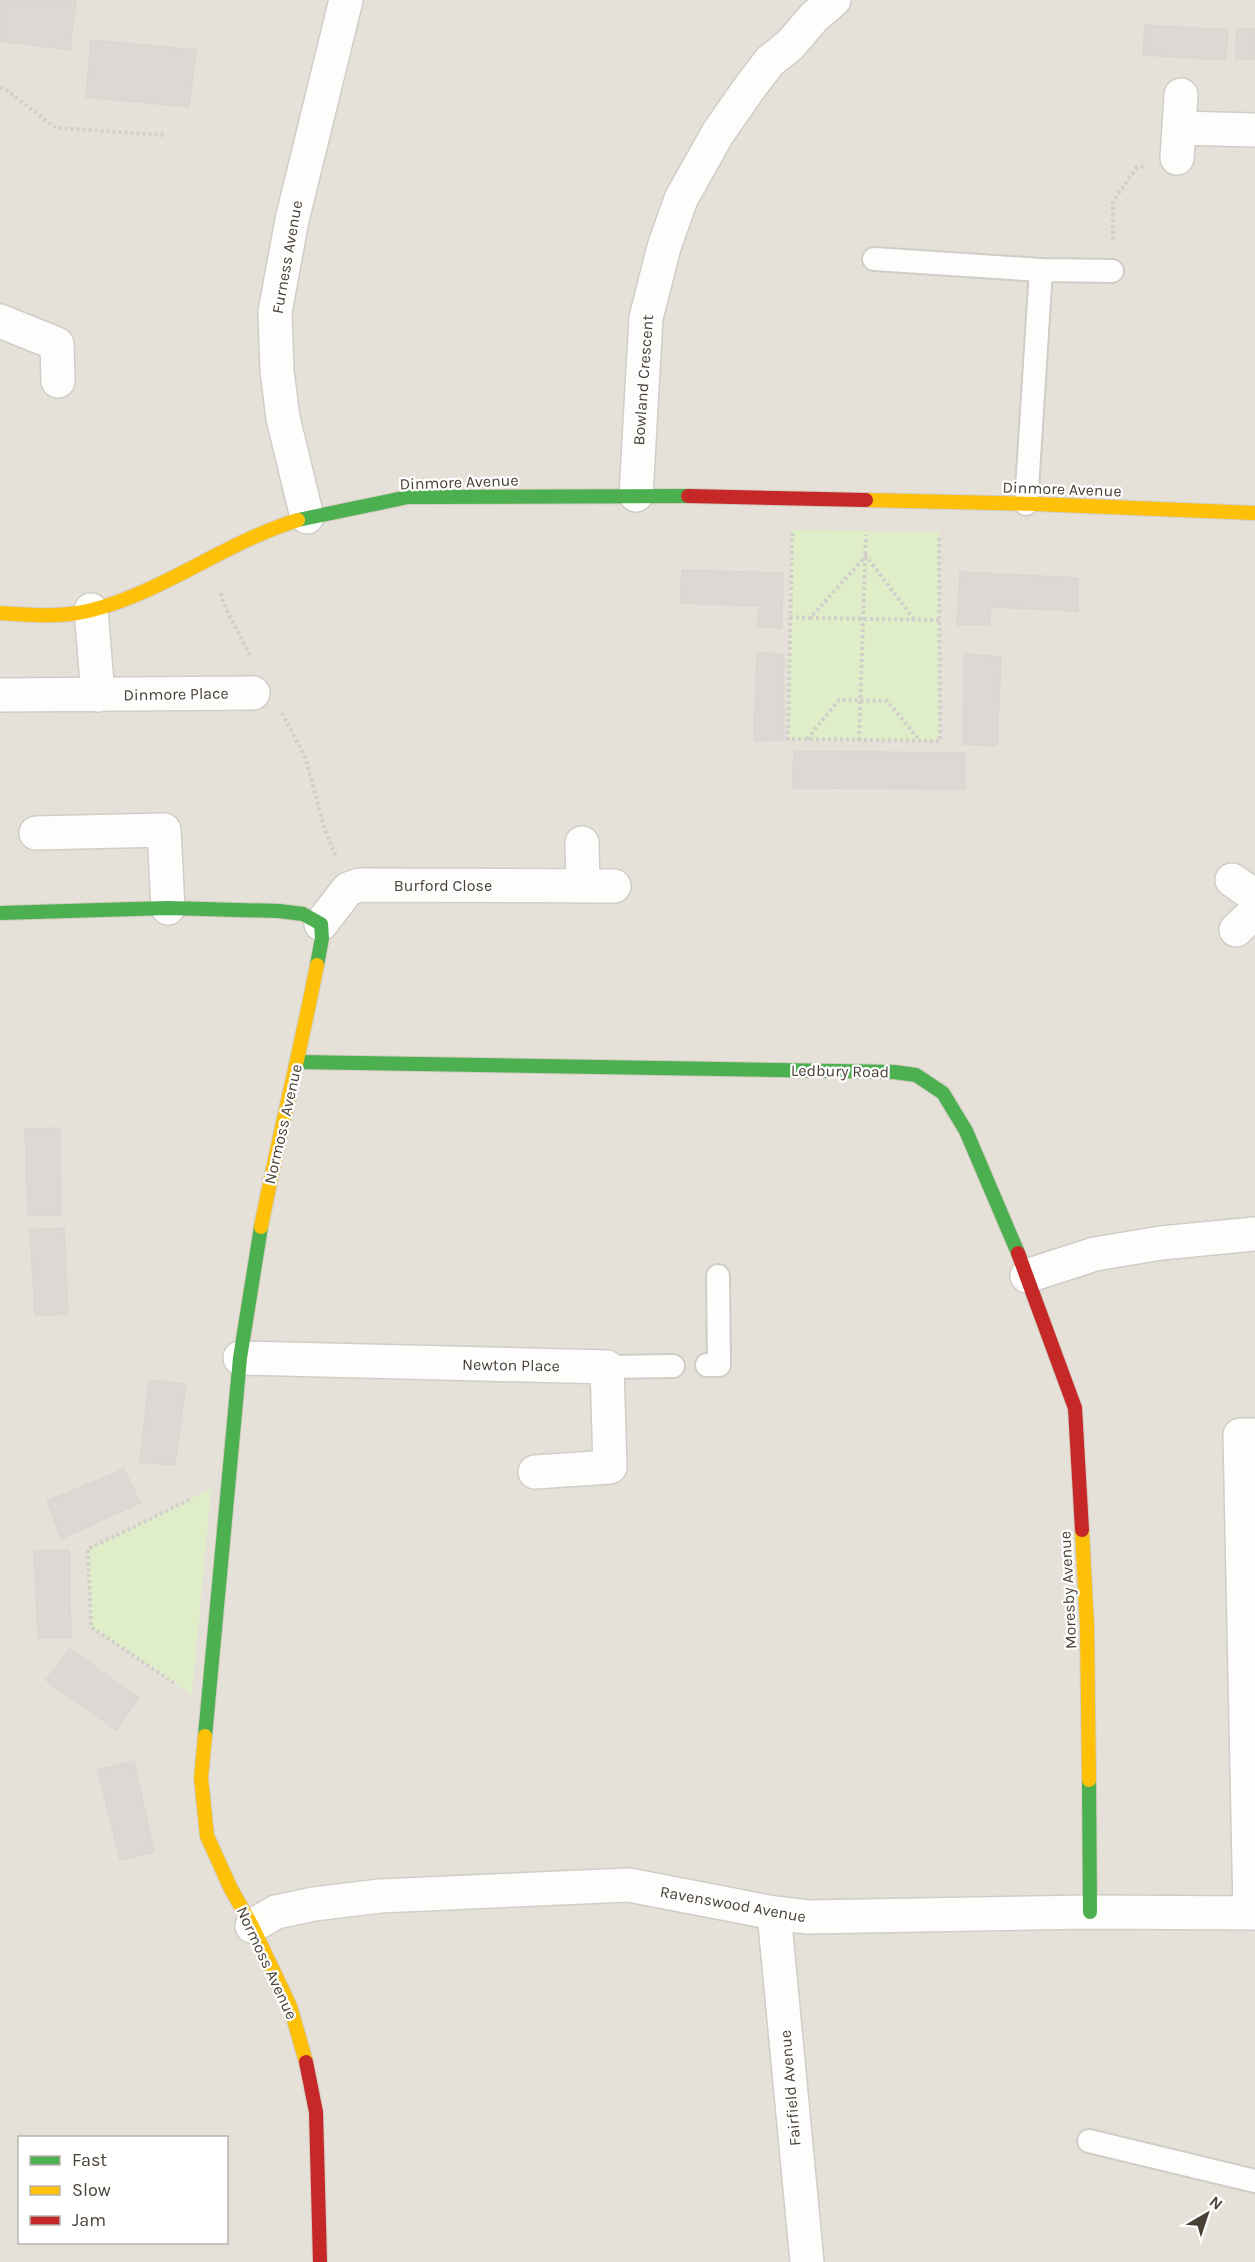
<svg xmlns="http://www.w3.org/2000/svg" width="1255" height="2262" viewBox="0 0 1255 2262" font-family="Karla,sans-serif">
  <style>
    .residential { fill: #e6e1d8; fill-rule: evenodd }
    .green { fill: #e0edc9 }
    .building { fill: #dcd8d3; stroke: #dad6d1; stroke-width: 1.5 }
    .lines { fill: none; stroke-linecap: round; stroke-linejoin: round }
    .lane-casing { stroke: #d0cdc8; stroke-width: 26 }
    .street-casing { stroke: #d0cdc8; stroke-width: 36 }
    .fast-casing { stroke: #d2ccc1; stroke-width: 16 }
    .slow-casing { stroke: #d2ccc1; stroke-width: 16 }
    .jam-casing { stroke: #d2ccc1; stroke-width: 16 }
    .path { stroke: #d2cfca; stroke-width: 4; stroke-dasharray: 3 3; stroke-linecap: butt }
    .lane { stroke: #fdfdfc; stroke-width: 22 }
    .street { stroke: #fdfdfc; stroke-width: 33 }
    .fast { stroke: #4caf50; stroke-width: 14 }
    .slow { stroke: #ffc107; stroke-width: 14 }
    .jam { stroke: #c62828; stroke-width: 14 }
    .labels { text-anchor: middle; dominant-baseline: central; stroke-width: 4.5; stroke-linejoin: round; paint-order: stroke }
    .street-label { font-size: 16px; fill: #494136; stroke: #fff }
  </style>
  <rect width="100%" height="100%" fill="#f2efeb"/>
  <path class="residential" d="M0 0H1255V2262H0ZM20 2138H226V2242H20Z"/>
  <path class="green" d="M792 530 939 532 940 741 788 739Z
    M211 1489 192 1695 91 1627 88 1549Z"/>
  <path class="building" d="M0 0H76L70 50 0 41Z
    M1145 25 1228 30 1226 60 1143 55Z
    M1237 28 1255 29V59H1235Z
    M91 40 196 50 189 107 86 97Z
    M682 570 783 573 782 628 757 627 759 606 680 603Z
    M960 572 1078 578V611L991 607 989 625H957Z
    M757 653 784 654V740L754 741Z
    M964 654 1001 657 997 746 963 744Z
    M794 751 965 753V789L792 788Z
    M60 1128 61 1215 28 1216 25 1129Z
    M64 1228 68 1314 35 1315 30 1230Z
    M149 1380 186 1384 175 1465 140 1462Z
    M124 1469 140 1503 61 1539 47 1501Z
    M69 1550 71 1637 38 1638 34 1551Z
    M70 1649 139 1698 116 1730 46 1680Z
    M134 1761 154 1852 120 1860 98 1770Z"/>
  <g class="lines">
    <defs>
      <path id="lane" d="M874 259 1041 270
        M1026 504 1041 270 1112 271
        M707 1365H719L718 1276
        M607 1367 673 1366
        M1089 2141 1255 2181"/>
      <path id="street" d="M1180 128 1255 130
        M1177 158 1181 95
        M0 321 57 344 58 381
        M636 495 646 318 664 247 681 199 718 133 750 87 770 61 790 45 814 17 834 0
        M307 517 283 418 277 371 275 312 292 220 346 0
        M91 610 98 695
        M0 695 253 693
        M36 833 164 830 168 908
        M582 843 583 886
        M1232 880 1255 896
        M321 924 348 889 360 885 614 886
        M1236 930 1255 912
        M1027 1276 1095 1254 1161 1243 1255 1234
        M240 1358 607 1367 610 1467 535 1472
        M1250 1912 1240 1435H1255
        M774 1913 807 2262
        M252 1926 276 1912 314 1904 380 1896 629 1885 774 1913 808 1917 1090 1912 1255 1913"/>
      <path id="fast" d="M298 520 408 497 688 496
        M0 913 168 908 279 911 303 914 321 924 322 938 317 965
        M298 1062 894 1072 916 1075 943 1093 966 1131 1018 1253
        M205 1736 240 1358 261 1227
        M1089 1780 1090 1912"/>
      <path id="slow" d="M866 500 1036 504 1255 513
        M0 613C30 615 62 618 92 610 165 591 226 542 298 520
        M261 1227C278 1139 300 1053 317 965
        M1082 1530 1087 1626 1089 1780
        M205 1736 201 1778 207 1836 231 1889 252 1926 290 2006 306 2062"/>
      <path id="jam" d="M688 496 866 500
        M1018 1253 1075 1408 1082 1530
        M306 2062 316 2112 320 2262"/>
    </defs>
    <use href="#lane" class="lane-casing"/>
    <use href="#street" class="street-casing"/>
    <use href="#fast" class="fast-casing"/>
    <use href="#slow" class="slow-casing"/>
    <use href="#jam" class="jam-casing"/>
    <path class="path" d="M0 88 5 89 56 128 164 135
      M1113 240V201L1137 167 1145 166
      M792 533 788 739H807L940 741 939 536
      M221 593 226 609 251 657
      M790 617 810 618 866 556 914 619
      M810 618 940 620
      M282 713 305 757 325 830 336 857
      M807 739 839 700 887 701 920 741
      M859 740 866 535
      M174 1683 91 1627 88 1549 191 1499"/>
    <use href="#lane" class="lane"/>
    <use href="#street" class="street"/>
    <use href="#fast" class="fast"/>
    <use href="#slow" class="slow"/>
    <use href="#jam" class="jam"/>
  </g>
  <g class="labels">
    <g class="street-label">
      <text transform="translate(287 257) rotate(-80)">Furness Avenue</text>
      <text transform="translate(643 380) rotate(-86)">Bowland Crescent</text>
      <text transform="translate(459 482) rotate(-2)">Dinmore Avenue</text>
      <text transform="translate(1062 489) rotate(2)">Dinmore Avenue</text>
      <text transform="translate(176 694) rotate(-1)">Dinmore Place</text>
      <text x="443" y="885">Burford Close</text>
      <text transform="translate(840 1071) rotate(1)">Ledbury Road</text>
      <text transform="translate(283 1124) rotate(-77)">Normoss Avenue</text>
      <text transform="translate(511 1365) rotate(1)">Newton Place</text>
      <text transform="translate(1068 1590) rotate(-93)">Moresby Avenue</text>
      <text transform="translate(733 1904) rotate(10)">Ravenswood Avenue</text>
      <text transform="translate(267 1963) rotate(65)">Normoss Avenue</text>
      <text transform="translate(790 2088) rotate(-95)">Fairfield Avenue</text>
    </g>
  </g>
  <rect x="18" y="2136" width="210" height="108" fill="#ffffff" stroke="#b6b3af" stroke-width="1.5"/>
  <rect x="30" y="2156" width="30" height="9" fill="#4caf50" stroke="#b6b3af" stroke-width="1.5"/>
  <text x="72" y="2166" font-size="18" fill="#494136">Fast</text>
  <rect x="30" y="2186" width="30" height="9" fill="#ffc107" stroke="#b6b3af" stroke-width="1.5"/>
  <text x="72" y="2196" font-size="18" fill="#494136">Slow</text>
  <rect x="30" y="2216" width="30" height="9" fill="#c62828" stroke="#b6b3af" stroke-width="1.5"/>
  <text x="72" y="2226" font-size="18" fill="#494136">Jam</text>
  <g transform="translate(1207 2214) rotate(39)" stroke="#ffffff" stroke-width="4.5" paint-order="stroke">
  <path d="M0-4.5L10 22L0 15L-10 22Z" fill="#494136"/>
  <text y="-9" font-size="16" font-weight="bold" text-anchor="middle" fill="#494136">N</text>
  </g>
</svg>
